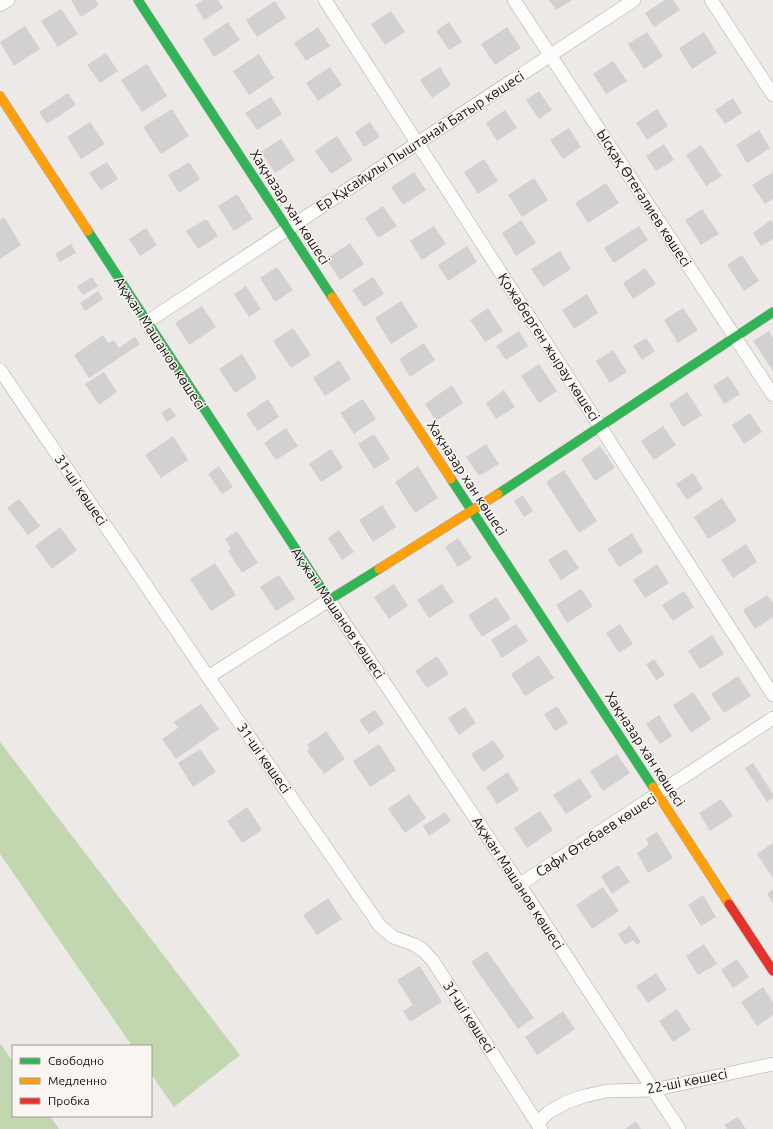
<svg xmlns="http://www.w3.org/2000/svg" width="773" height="1129" viewBox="0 0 773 1129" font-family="Ubuntu,sans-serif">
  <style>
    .green { fill: #c2d7af }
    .building { fill: #d2d0d0 }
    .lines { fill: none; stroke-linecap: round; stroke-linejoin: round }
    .street-casing { stroke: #acaaa8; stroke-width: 14 }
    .fast-casing { stroke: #acaaa8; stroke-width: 10 }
    .slow-casing { stroke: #acaaa8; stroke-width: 10 }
    .jam-casing { stroke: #acaaa8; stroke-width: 10 }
    .street { stroke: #fcfcfb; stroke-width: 13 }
    .fast { stroke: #30b455; stroke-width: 9 }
    .slow { stroke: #ff9f0a; stroke-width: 9 }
    .jam { stroke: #e5322d; stroke-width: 9 }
    .labels { text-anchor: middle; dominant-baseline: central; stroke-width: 3; stroke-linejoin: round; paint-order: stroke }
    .street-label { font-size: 14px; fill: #12100f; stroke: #fbf5f1 }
  </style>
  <rect width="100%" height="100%" fill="#ece9e6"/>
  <path class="green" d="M0 742 240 1055 174 1107 151 1074V1046H132L0 854Z
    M0 1043 13 1062V1116H50L59 1129H0Z"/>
  <path class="building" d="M71 0H95L99 5 81 17Z
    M203 0H218L223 8 204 20 195 5Z
    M549 0H572L556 10Z
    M665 0H673L680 10 654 27 645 13Z
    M275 1 286 18 257 37 246 20Z
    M61 9 78 34 58 47 41 21Z
    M391 11 405 32 385 45 371 24Z
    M228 22 240 40 214 57 203 39Z
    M449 22 462 42 449 50 436 31Z
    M25 26 40 49 14 66 0 42Z
    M318 27 330 46 306 61 294 43Z
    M507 27 521 48 495 65 481 44Z
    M647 32 663 56 644 69 628 44Z
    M704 32 717 53 692 69 679 48Z
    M106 53 118 71 100 83 87 65Z
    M259 54 274 78 249 95 233 71Z
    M613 61 627 81 606 94 593 74Z
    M147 64 167 96 142 112 121 80Z
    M330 67 342 85 318 101 306 83Z
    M440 67 451 85 432 98 420 80Z
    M539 91 552 110 539 119 526 100Z
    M68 93 76 105 47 124 39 112Z
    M271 97 282 114 257 130 245 113Z
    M733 98 742 113 725 124 715 110Z
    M172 109 189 136 161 154 143 127Z
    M657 109 668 126 647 140 636 123Z
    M505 110 517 128 497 141 486 123Z
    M90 122 105 144 81 159 67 137Z
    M370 122 380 137 364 147 355 132Z
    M569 128 581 147 563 159 550 140Z
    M759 130 770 148 747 163 736 145Z
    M337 136 353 160 331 174 315 151Z
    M281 139 295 160 275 173 261 152Z
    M664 144 674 160 656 171 646 156Z
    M701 145 722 176 706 186 686 155Z
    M484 159 498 181 478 194 464 172Z
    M107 162 118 179 101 190 89 173Z
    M189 162 200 179 179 193 168 175Z
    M414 172 426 190 403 205 391 187Z
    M773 172V199L765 204 752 185Z
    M534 178 548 200 522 217 508 195Z
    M606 183 619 203 588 223 575 203Z
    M237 194 253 219 234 231 218 206Z
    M383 206 397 226 378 238 365 218Z
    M702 209 719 234 701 245 685 220Z
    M4 217 21 245 0 259V220Z
    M206 219 218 236 198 249 186 231Z
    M521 220 536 243 516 256 502 233Z
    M771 220 773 223V239L761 246 753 233Z
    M434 226 446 244 422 260 410 241Z
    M639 226 648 240 614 263 604 248Z
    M146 228 157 245 140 256 129 239Z
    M350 243 364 264 340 280 326 259Z
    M71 244 76 253 60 262 55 254Z
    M467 246 477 262 448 281 438 265Z
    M560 251 571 269 543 287 531 269Z
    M742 255 759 281 744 291 727 265Z
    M277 267 293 290 275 302 260 278Z
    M645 268 656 284 633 299 623 283Z
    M92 277 98 286 83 295 77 286Z
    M373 277 384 294 364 307 352 290Z
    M246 286 261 309 249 317 234 294Z
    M98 291 103 299 85 311 80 303Z
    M587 294 598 313 574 329 562 310Z
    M401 301 418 327 391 344 375 318Z
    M202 306 216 327 189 345 175 323Z
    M488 308 503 331 485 342 470 320Z
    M683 308 698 330 678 343 664 320Z
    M293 328 311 355 291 368 273 341Z
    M519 331 528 346 506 360 496 346Z
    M769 331 773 338V371L753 341Z
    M103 335 108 343 114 340 119 348 135 337 140 344 89 378 74 355Z
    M646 338 655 351 642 360 633 346Z
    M424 343 435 360 410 377 399 359Z
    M613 350 627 372 610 383 596 361Z
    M242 354 257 378 235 393 219 369Z
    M339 360 351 379 325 396 313 378Z
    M539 364 557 391 539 403 521 376Z
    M104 372 117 392 99 405 85 384Z
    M728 376 740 394 724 404 713 386Z
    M452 385 463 403 436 421 425 404Z
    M504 390 515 407 496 419 486 403Z
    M687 392 702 415 683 427 669 404Z
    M268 399 279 417 258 431 246 414Z
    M363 399 376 419 354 434 340 413Z
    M170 407 176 416 167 422 161 413Z
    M750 413 762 432 744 444 732 425Z
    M663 426 676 445 654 460 641 441Z
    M286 428 298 446 276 460 264 443Z
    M374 434 390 459 374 469 358 444Z
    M173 436 188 460 161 478 145 455Z
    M486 444 499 464 479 476 466 457Z
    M600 446 615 468 595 481 581 459Z
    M331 449 343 468 321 482 309 464Z
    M219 466 233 487 222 494 208 474Z
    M418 466 438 498 415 513 395 482Z
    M564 470 597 521 579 533 546 482Z
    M693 473 703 489 687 500 676 484Z
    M523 495 533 511 524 517 514 501Z
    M722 498 737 521 708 539 694 517Z
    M19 499 40 526 28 535 7 508Z
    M382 505 396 527 373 542 359 520Z
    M60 527 77 550 52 569 35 546Z
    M339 530 354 552 342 560 328 538Z
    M237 531 258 563 242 573 228 551 231 549 225 539Z
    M632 533 643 552 619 567 607 549Z
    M458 538 472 558 458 567 445 547Z
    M746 544 757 562 733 578 721 560Z
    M566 549 579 568 561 580 548 560Z
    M215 563 236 595 211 611 190 579Z
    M657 564 669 583 645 598 633 580Z
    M279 575 295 599 276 611 260 587Z
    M394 584 408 606 389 619 374 597Z
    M442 584 454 602 429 618 417 600Z
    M581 589 593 606 567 623 556 605Z
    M684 591 694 607 673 621 662 605Z
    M767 595 773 603V617L755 629 743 610Z
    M496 597 511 619 482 637 468 615Z
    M516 624 528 641 502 658 491 640Z
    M620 624 633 644 619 653 606 633Z
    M712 635 724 654 700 669 688 651Z
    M539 655 554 678 525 696 511 674Z
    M437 656 449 674 427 688 415 671Z
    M654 659 665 675 656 680 646 664Z
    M738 676 751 696 724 713 711 694Z
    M693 692 711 719 691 733 673 705Z
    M201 704 219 729 176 759 162 739 178 728 174 722Z
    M557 706 568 723 555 731 544 714Z
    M465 707 476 723 459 735 448 718Z
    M375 710 384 724 369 734 359 720Z
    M659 715 672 736 660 744 646 724Z
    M326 731 345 759 324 774 307 751 310 748 307 745Z
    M493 740 505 757 483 772 471 754Z
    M379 744 396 770 370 787 353 761Z
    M200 749 216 772 193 787 178 763Z
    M617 754 630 773 603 791 590 771Z
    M753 763 773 794V798L767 802 745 768Z
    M508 772 519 790 497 804 486 787Z
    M580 778 592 797 566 814 553 795Z
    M409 794 426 818 405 833 388 809Z
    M721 799 733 816 710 831 699 813Z
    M247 807 262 830 242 843 227 821Z
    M540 811 553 830 527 848 514 828Z
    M445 812 451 821 429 836 423 826Z
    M657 832 673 858 648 873 637 853 649 845 646 839Z
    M773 843V876L772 877 757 854Z
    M618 865 630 882 612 894 601 876Z
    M603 887 619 911 592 929 576 905Z
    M773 889V903L767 894Z
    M703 895 716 917 701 926 688 905Z
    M328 898 342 919 317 935 303 915Z
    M630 926 641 942 637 945 633 940 625 945 618 934Z
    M704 944 717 964 698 975 686 956Z
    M487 951 534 1018 518 1029 471 962Z
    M737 959 749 977 733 988 721 970Z
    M420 966 442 1002 410 1022 403 1011 413 1005 397 980Z
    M656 973 667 990 648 1003 636 986Z
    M763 987 773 1002V1015L757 1026 741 1002Z
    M677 1009 691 1030 673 1042 659 1021Z
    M563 1011 575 1029 537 1055 525 1037Z
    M738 1117 746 1129H727L724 1125Z
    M636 1121 641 1129H625Z"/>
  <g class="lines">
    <defs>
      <path id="street" d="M325 0 773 695
        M514 0 773 395
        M711 0 773 95
        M0 5 8 0
        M147 322 634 0
        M0 370 208 677 380 926 393 937 415 945 424 951 433 961 541 1129
        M208 677 329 600 512 873 679 1129
        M519 885 773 718
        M537 1123 549 1112 567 1102 584 1096 607 1091 653 1090 773 1064"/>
      <path id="fast" d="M138 0 332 297
        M88 231 329 600 379 569
        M451 479 653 787
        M498 494 773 312"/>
      <path id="slow" d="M0 96 88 231
        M332 297 451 479
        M379 569 498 494
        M653 787 729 904"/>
      <path id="jam" d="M729 904 773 971"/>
    </defs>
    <use href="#street" class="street-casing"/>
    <use href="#fast" class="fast-casing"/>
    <use href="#slow" class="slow-casing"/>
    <use href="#jam" class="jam-casing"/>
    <use href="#street" class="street"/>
    <use href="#fast" class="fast"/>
    <use href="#slow" class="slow"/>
    <use href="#jam" class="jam"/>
  </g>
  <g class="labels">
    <g class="street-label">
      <text transform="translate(420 141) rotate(-33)">Ер Құсайұлы Пыштанай Батыр көшесі</text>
      <text transform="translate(644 198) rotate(57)">Ысқақ Өтеғалиев көшесі</text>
      <text transform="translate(290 207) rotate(57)">Хақназар хан көшесі</text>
      <text transform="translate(160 343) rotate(57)">Ақжан Машанов көшесі</text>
      <text transform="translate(549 347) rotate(57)">Қожаберген жырау көшесі</text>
      <text transform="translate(467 478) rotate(57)">Хақназар хан көшесі</text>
      <text transform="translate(81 490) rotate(56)">31-ші көшесі</text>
      <text transform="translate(338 613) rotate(56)">Ақжан Машанов көшесі</text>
      <text transform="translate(645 749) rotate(57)">Хақназар хан көшесі</text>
      <text transform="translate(264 758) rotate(55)">31-ші көшесі</text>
      <text transform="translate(596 835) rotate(-33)">Сафи Өтебаев көшесі</text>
      <text transform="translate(518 883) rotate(57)">Ақжан Машанов көшесі</text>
      <text transform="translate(469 1017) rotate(57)">31-ші көшесі</text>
      <text transform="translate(687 1081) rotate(-11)">22-ші көшесі</text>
    </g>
  </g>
  <rect x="12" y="1045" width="140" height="72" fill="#fbf5f1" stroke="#9e9997"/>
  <rect x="20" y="1058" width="20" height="6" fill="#30b455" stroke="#9e9997"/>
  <text x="48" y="1065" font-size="12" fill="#12100f">Свободно</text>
  <rect x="20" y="1078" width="20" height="6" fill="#ff9f0a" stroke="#9e9997"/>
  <text x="48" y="1085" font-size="12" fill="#12100f">Медленно</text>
  <rect x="20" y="1098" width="20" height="6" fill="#e5322d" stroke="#9e9997"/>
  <text x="48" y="1105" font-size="12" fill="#12100f">Пробка</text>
</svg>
